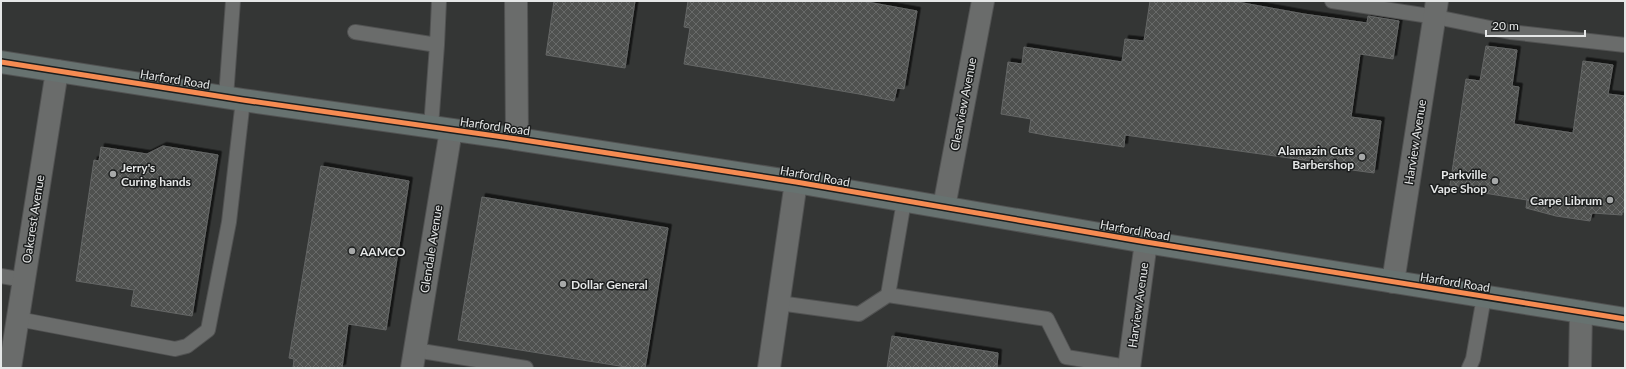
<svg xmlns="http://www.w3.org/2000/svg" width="1626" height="369" viewBox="0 0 1626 369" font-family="Lato,sans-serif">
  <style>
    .building { fill: url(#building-cross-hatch); stroke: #646665; filter: url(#shadow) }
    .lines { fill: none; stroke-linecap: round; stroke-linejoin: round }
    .lane-casing { stroke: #515252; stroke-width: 16 }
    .street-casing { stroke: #515252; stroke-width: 24 }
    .primary-casing { stroke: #515252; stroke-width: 24 }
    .lane { stroke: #6a6c6b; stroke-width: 14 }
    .street { stroke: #6a6c6b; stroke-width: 22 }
    .primary { stroke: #677270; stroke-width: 22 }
    .cycleway-casing { stroke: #1c1e1e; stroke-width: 8 }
    .cycleway { stroke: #f68b52; stroke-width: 5 }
    .poi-dot { fill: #a7a9a9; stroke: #1c1e1e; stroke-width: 1.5 }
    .labels { text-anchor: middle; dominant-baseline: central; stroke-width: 3; stroke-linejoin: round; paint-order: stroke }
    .street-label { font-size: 12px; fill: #e5e7e7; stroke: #1c1e1e }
    .poi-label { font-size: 12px; font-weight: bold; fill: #e5e7e7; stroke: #1c1e1e; text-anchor: end }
  </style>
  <defs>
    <pattern id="building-cross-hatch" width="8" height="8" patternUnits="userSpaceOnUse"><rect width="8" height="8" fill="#4f5150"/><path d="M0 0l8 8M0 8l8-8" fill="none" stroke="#686a69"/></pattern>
    <filter id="shadow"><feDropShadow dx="3.5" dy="-3.5" stdDeviation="0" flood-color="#0009"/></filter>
  </defs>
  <rect width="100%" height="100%" fill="#343635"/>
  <path class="building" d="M554 1H635L625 68 546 55Z
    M688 1H862L917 11 904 89 897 88 894 101 859 94 684 64 690 28 684 27Z
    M1150 1H1232L1304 14 1367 23 1368 16 1399 21 1393 59 1360 54 1351 117 1381 121 1374 173 1330 167 1318 168V162L1125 135 1124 147 1050 136 1029 132 1031 119 1001 114 1008 62 1022 64 1024 47 1122 62 1125 39 1144 41Z
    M1486 46 1517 50 1512 86 1519 87 1514 124 1539 128 1573 133 1583 61 1613 65 1608 94 1625 96V212H1622V215L1592 213 1590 221 1556 216 1526 208 1527 200 1478 192V189L1450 185 1466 79 1480 81Z
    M163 146 218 155 192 316 131 306 134 290 76 281 94 160 99 161 101 147 147 154Z
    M321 166 409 181 386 330 348 324 342 368H293L294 359 289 358Z
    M482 197 668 228 645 368H632L458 340Z
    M892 336 998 353 997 368H887Z"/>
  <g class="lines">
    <defs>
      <path id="lane" d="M1332 1 1436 17 1510 32 1625 45
        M355 32 437 45 439 1
        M226 97 233 1
        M431 127 437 45
        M1 276 24 280
        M888 295 904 201
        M779 303 859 314 888 295 1047 319 1066 357 1133 368
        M18 319 175 349 187 346 208 330 229 222 243 100
        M415 350 526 368
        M1469 368 1473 359 1484 297"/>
      <path id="street" d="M516 1 517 139
        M944 207 983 1
        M1393 282 1437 1
        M10 368 57 71
        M412 368 451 130
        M769 368 796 182
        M1129 368 1146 242
        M1580 368 1581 312"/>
      <path id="primary" d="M1 62 243 100 517 139 796 182 1146 242 1625 319"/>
    </defs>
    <use href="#lane" class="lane-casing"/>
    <use href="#street" class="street-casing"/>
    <use href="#primary" class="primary-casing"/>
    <use href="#lane" class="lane"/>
    <use href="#street" class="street"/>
    <use href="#primary" class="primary"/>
    <defs>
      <path id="cycleway" d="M1 62 243 100 517 139 796 182 1146 242 1625 319"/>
    </defs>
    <use href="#cycleway" class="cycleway-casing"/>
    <use href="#cycleway" class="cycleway"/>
  </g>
  <g class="poi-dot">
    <circle cx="1362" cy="157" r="4"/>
    <circle cx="113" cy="174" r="4"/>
    <circle cx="1495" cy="181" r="4"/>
    <circle cx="1610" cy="200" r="4"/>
    <circle cx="352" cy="251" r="4"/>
    <circle cx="563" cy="284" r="4"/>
  </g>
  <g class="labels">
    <g class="street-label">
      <text transform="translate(175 79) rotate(9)">Harford Road</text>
      <text transform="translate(963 104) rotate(-79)">Clearview Avenue</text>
      <text transform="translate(495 126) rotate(8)">Harford Road</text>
      <text transform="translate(1415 142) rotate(-81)">Harview Avenue</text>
      <text transform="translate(815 176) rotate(10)">Harford Road</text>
      <text transform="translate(33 219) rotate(-81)">Oakcrest Avenue</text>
      <text transform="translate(1135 230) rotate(10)">Harford Road</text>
      <text transform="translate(431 249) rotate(-81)">Glendale Avenue</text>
      <text transform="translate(1455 282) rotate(9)">Harford Road</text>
      <text transform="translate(1138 305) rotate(-82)">Harview Avenue</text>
    </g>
    <g class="poi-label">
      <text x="1354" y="150">Alamazin Cuts<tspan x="1354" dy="14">Barbershop</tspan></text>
      <text x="121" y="167" text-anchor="start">Jerry's<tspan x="121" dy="14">Curing hands</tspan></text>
      <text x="1487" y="174">Parkville<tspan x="1487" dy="14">Vape Shop</tspan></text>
      <text x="1602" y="200">Carpe Librum</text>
      <text x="360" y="251" text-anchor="start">AAMCO</text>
      <text x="571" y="284" text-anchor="start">Dollar General</text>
    </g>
  </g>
  <rect width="1626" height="369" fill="none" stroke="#e5e7e7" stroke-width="4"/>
  <path d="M1486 30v6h99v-6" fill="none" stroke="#e5e7e7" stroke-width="2"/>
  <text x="1492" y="30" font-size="12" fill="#e5e7e7" stroke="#1c1e1e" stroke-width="3" paint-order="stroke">20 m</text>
</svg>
